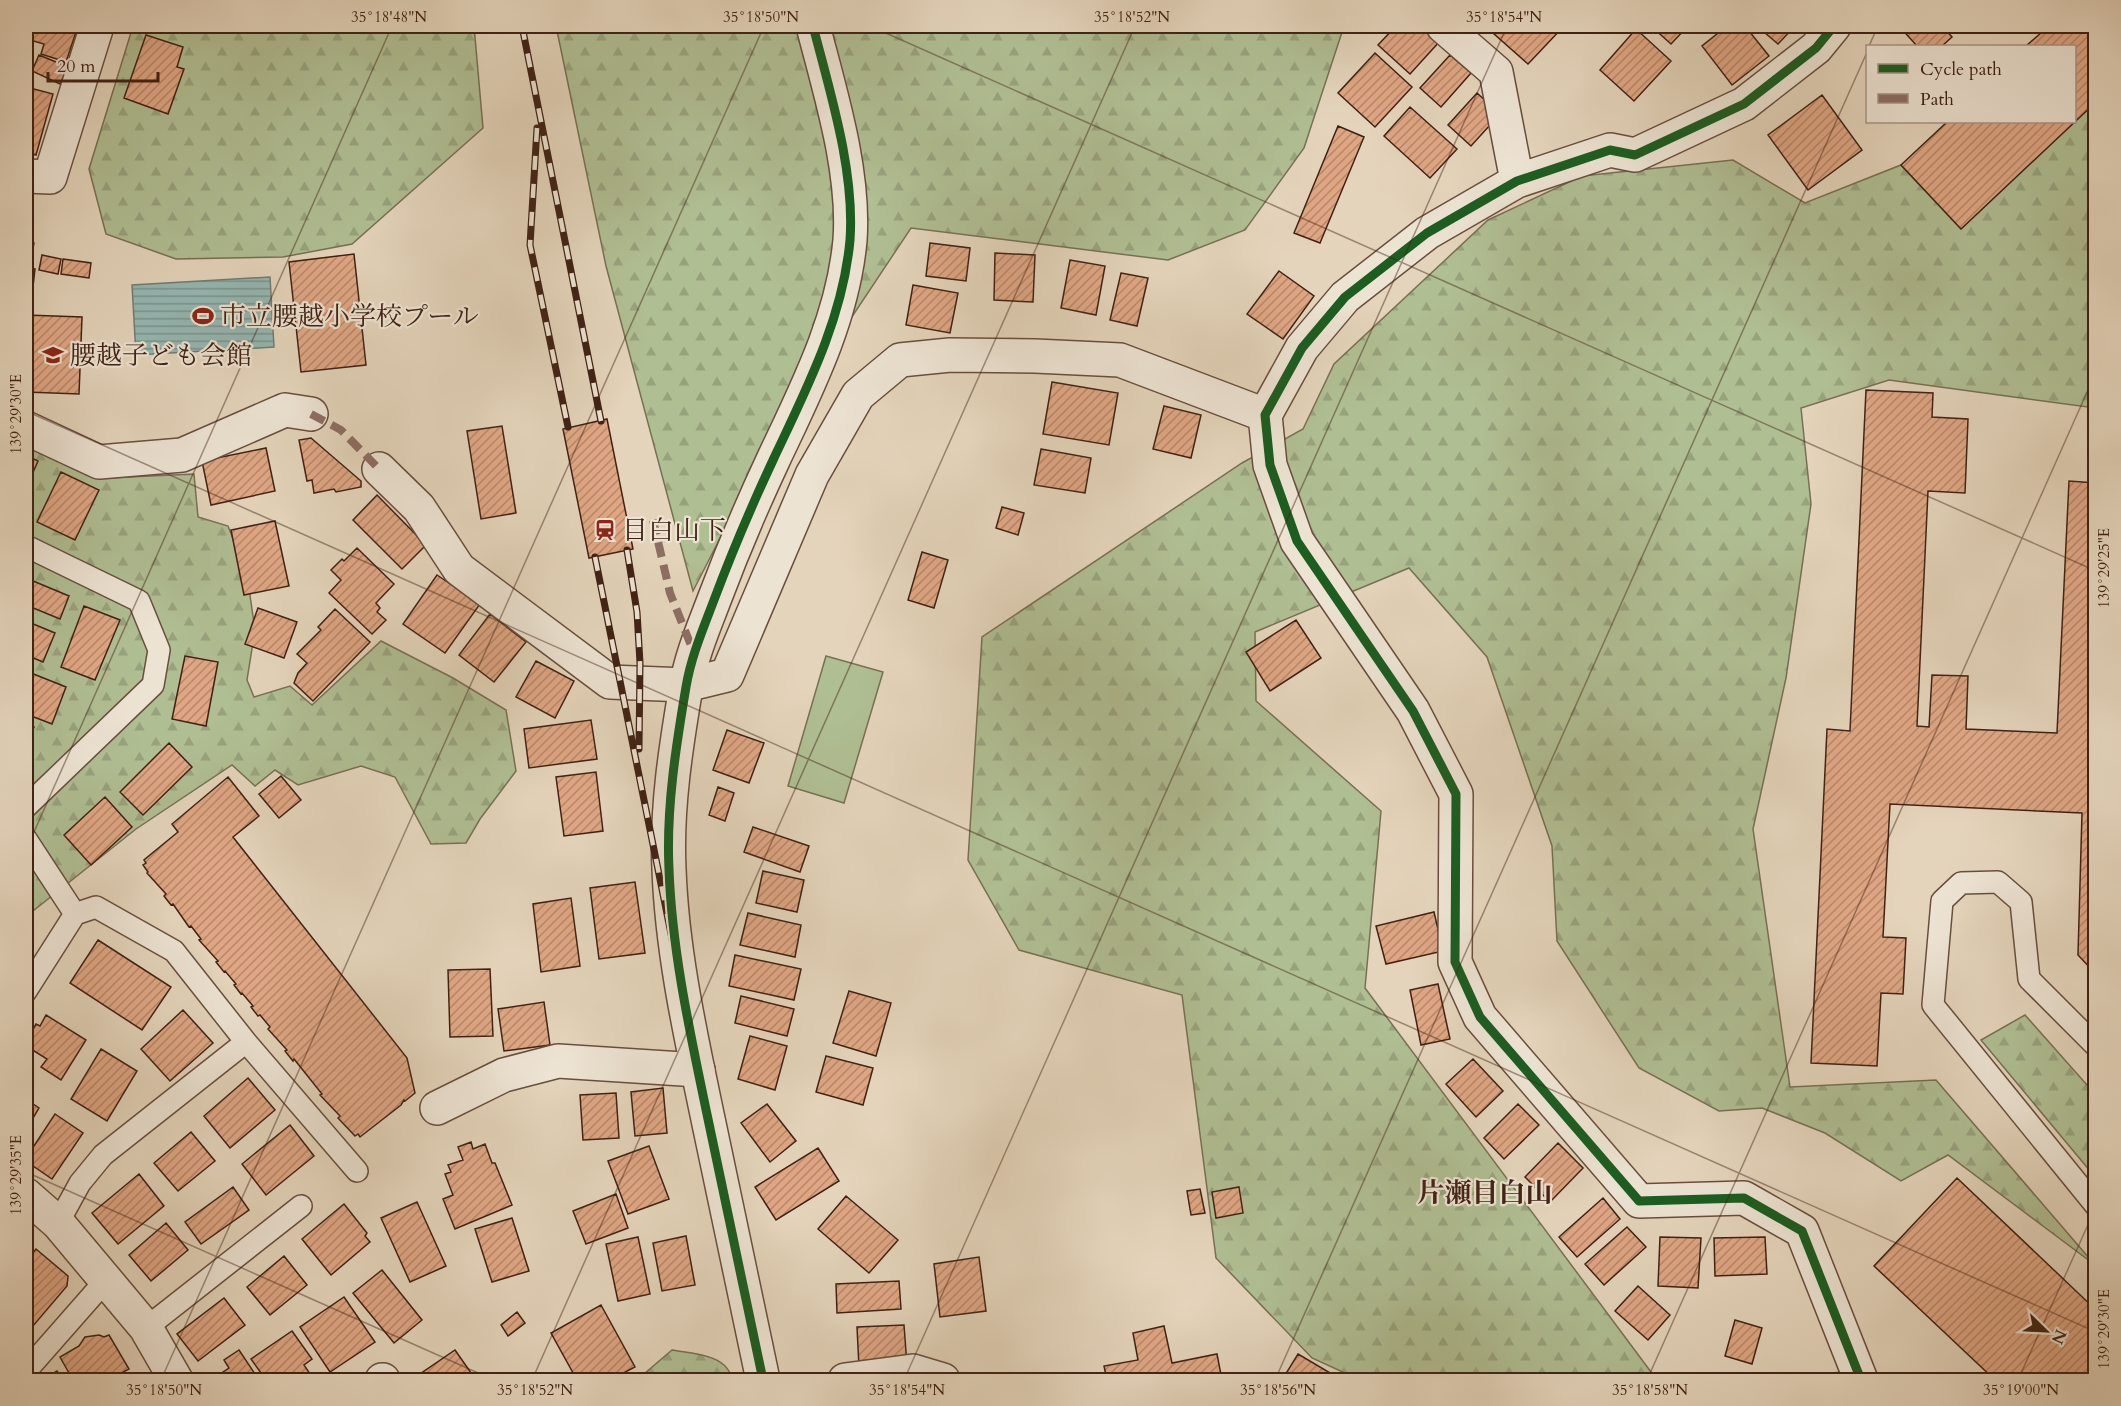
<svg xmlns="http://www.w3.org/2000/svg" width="2121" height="1406" viewBox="0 0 2121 1406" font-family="Cardo,'Noto Serif JP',serif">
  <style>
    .forest { fill: url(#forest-firs); stroke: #787054; stroke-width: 1.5 }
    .pitch { fill: #b0be93; stroke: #787054; stroke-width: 1.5 }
    .water { fill: url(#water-rules); stroke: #737c74; stroke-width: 1.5 }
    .building { fill: url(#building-hatch); stroke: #402114; stroke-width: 1.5 }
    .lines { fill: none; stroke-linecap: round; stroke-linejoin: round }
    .service-casing { stroke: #694e3e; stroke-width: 24 }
    .minor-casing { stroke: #694e3e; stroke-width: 36 }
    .tertiary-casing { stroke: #694e3e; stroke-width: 36 }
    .service { stroke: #ede3d3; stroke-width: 21 }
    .minor { stroke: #ede3d3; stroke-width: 33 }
    .tertiary { stroke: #ede3d3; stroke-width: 33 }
    .rail-casing { stroke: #402114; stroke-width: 7 }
    .rail { stroke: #ede3d3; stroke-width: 4.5; stroke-dasharray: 14; stroke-linecap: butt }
    .quiet { stroke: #8d6e63; stroke-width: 8; stroke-dasharray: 15 8; stroke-linecap: butt }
    .cycleway-casing { stroke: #ede3d3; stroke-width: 13 }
    .cycleway { stroke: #1b5e20; stroke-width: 9 }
    .ticks { fill: none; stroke: #402114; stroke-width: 1.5; stroke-opacity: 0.45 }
    .labels { text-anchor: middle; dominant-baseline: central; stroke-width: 4.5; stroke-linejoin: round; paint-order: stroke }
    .poi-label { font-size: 26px; fill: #402114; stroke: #ede3d3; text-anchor: start }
    .neighbourhood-label { font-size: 27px; font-weight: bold; fill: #402114; stroke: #ede3d3 }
    .neatline { fill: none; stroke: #402114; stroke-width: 2 }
    .ticks-label { font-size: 15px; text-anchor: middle; fill: #402114 }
  </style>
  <defs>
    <pattern id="forest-firs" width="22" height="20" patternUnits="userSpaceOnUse" patternTransform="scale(1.5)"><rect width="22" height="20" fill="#b0be93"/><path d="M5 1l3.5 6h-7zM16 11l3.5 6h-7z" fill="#98a37e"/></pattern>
    <pattern id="water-rules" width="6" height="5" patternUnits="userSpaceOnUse" patternTransform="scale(1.5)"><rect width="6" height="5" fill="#95b8b4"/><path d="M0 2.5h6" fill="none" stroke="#7b9591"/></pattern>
    <pattern id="building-hatch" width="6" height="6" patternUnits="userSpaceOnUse" patternTransform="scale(1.5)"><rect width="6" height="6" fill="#e0a684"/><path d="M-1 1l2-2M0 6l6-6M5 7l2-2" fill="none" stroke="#b7876b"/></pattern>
  </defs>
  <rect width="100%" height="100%" fill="#e4d4bb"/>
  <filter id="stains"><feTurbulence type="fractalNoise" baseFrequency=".00333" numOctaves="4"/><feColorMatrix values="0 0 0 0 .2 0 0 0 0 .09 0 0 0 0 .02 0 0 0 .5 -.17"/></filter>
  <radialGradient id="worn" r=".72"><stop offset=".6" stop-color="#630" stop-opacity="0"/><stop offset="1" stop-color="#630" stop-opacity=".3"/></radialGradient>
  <path class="forest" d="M133 26H474L483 128 352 244 283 257 176 259 106 234 89 169Z
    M556 26H1344L1304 148 1245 230 1168 260 911 228 772 437 693 591 606 266Z
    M2095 102V408L1889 380 1801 408 1811 504 1786 678 1753 829 1790 1087 1936 1080 2095 1265 1948 1155 1901 1181 1825 1133 1762 1108 1719 1111 1639 1068 1557 941 1552 846 1487 657 1409 568 1255 632 1256 701 1381 811 1365 988 1657 1380H1360L1312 1358 1216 1258 1182 995 1019 950 968 860 982 637 1242 463 1303 429 1334 364 1488 220 1582 176 1733 160 1805 203 1901 165 1961 229Z
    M26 442 107 478 194 474 198 517 228 526 247 575 255 630 247 680 254 697 290 686 312 705 381 641 453 678 506 710 516 771 480 819 466 843 431 844 395 777 361 766 298 785 275 770 255 786 232 765 136 829 33 911 26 909Z
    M2025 1015 2095 1094V1177L1981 1040Z
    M672 1350C693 1354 728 1354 732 1380H637Z
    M1841 1372 1847 1380H1761Z"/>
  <path class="pitch" d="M826 656 883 672 844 803 788 786Z"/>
  <path class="water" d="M270 277 274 347 136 355 132 285Z"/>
  <path class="building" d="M35 26H78L66 62 41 54 44 44 30 40Z
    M1396 26H1422L1440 41 1410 74 1378 45Z
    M1485 26H1564L1528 64Z
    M1651 26H1688L1671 44Z
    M1727 26H1745L1769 56 1732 85 1702 46Z
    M1757 26H1795L1778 44Z
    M1899 26H1942L1952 37 1942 46H1917Z
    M2049 26H2092L2096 29V102L1961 229 1901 165 1947 122H2074V46H2026Z
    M1636 29 1671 61 1634 101 1600 70Z
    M146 35 183 47 177 67 184 69 168 114 124 98Z
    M1375 53 1412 87 1375 127 1338 93Z
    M39 55 68 67 60 84 32 71Z
    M1450 55 1471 73 1441 107 1420 88Z
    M26 78 32 80 30 88 53 94 36 155 26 152Z
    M1477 93 1500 114 1471 146 1448 125Z
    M1822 95 1862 150 1808 190 1768 135Z
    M1410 107 1457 149 1430 178 1384 136Z
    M1338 126 1364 137 1320 243 1294 233Z
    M26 241 34 243 31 258 26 257Z
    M930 243 970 248 966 281 926 276Z
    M995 253 1035 255 1033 302 994 300Z
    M354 254 366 365 301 372 289 262Z
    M42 255 61 259 58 274 39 270Z
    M63 259 91 263 89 278 61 274Z
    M1070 260 1105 266 1096 315 1061 308Z
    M26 268 35 269 31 304 26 303Z
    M1279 271 1314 296 1283 339 1247 314Z
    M1121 273 1148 278 1137 326 1110 320Z
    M913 285 958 293 950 333 906 325Z
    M26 315 82 317 79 394 26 392Z
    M1052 382 1118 393 1109 445 1043 434Z
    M1866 390 1933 393 1932 417 1968 419 1965 493 1928 491 1917 726 1929 727 1932 675 1968 676 1966 729 2057 733 2069 481 2096 483V974L2078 955 2082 813 1890 804 1883 937 1906 938 1903 994 1881 993 1877 1066 1811 1063 1827 729 1850 731Z
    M1164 406 1201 415 1191 458 1153 449Z
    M607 419 633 549 589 558 563 429Z
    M502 426 516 513 481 519 467 431Z
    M311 438 361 481V487L336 492 334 489 314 493 312 480 307 481 299 440Z
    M266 448 275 491 211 505 202 461Z
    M1041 449 1091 458 1085 493 1034 485Z
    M26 455 38 461 26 488Z
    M61 472 99 490 75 540 37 522Z
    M377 495 426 545 402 569 353 520Z
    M1002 507 1024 513 1018 535 996 528Z
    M275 521 289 586 244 595 231 530Z
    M357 548 394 584 376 603 380 608 377 612 386 620 372 634 329 593 341 580 331 570 342 559 344 561Z
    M922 552 948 560 934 608 908 600Z
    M437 575 480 604 445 653 403 624Z
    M26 578 69 596 60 619 26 605Z
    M84 606 120 620 95 680 61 667Z
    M258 608 297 622 284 658 245 644Z
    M335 609 370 642 313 701 294 683 298 673 307 663 297 654 321 630 318 627Z
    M490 614 526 642 494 682 459 655Z
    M1296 620 1321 658 1270 691 1246 652Z
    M26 621 55 633 43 662 26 655Z
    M185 656 218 662 206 726 172 719Z
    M536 661 574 681 555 718 516 697Z
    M26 671 66 687 52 724 26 714Z
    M591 720 597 759 529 768 524 729Z
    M26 724 34 727 26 748Z
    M727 730 764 743 749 783 713 770Z
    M169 743 192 767 143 815 120 792Z
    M596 772 603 831 564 836 556 777Z
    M281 776 301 800 279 818 259 794Z
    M228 777 259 816 233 837 407 1058 415 1093 405 1101 404 1100 401 1105 360 1137 358 1134 355 1136 338 1118 340 1116 320 1095 322 1094 294 1059 293 1061 285 1051 287 1050 268 1029 270 1027 260 1015 258 1016 251 1007 253 1006 242 993 241 994 234 985 236 984 225 971 224 972 216 962 218 961 199 940 201 939 191 926 189 927 173 904 171 905 164 896 166 894 147 873 148 872 143 865 146 863 144 860 178 832 172 824Z
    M718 787 734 793 725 821 709 815Z
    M105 797 132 827 91 865 64 835Z
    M753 827 809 846 800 872 744 852Z
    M763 871 804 880 797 912 756 903Z
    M635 882 645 953 599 959 590 888Z
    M571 898 580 966 541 972 533 904Z
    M1434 912 1443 951 1386 964 1376 926Z
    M748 913 801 925 795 957 740 945Z
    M98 940 171 987 142 1030 70 983Z
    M735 955 801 969 794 1000 729 986Z
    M490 969 493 1036 450 1037 448 970Z
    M1438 984 1450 1039 1421 1045 1410 990Z
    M849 991 891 1003 876 1056 833 1043Z
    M741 996 794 1009 787 1036 735 1023Z
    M544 1002 550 1045 504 1051 498 1009Z
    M183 1010 213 1043 170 1081 141 1049Z
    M46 1015 86 1040 61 1080 41 1067 47 1059 26 1046V1041L36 1024 40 1026Z
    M750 1036 787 1046 775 1090 738 1079Z
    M101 1049 137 1071 107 1121 71 1099Z
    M826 1056 873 1068 863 1105 816 1092Z
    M1473 1059 1503 1091 1476 1117 1446 1084Z
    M248 1078 275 1110 230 1148 204 1116Z
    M663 1088 667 1133 635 1136 631 1092Z
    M616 1093 619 1138 583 1140 580 1095Z
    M26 1099 39 1108 26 1130Z
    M767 1104 796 1141 770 1162 741 1123Z
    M1518 1104 1539 1125 1504 1159 1484 1138Z
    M55 1114 83 1133 52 1179 26 1161V1158Z
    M290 1125 314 1156 266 1195 242 1164Z
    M191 1132 215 1161 178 1191 154 1163Z
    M471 1142 473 1149 485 1144 492 1163H495L512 1205 455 1229 443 1199 453 1195 445 1174 451 1172 448 1165 463 1160 458 1147Z
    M1558 1143 1583 1168 1550 1202 1525 1177Z
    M649 1146 669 1199 628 1214 608 1161Z
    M818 1148 839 1181 776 1220 755 1187Z
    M139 1174 164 1206 118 1244 92 1213Z
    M1957 1178 2096 1310V1380H1995L1874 1266Z
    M233 1187 249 1210 201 1244 185 1222Z
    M1239 1187 1243 1213 1216 1218 1212 1192Z
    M1200 1189 1205 1213 1191 1215 1187 1191Z
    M616 1194 628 1228 586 1244 573 1211Z
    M846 1196 898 1240 869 1273 818 1229Z
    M1603 1198 1620 1219 1577 1257 1559 1237Z
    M417 1202 446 1266 410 1282 381 1218Z
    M344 1204 367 1233 365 1236 370 1242 331 1275 302 1239Z
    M512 1218 529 1271 492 1282 475 1229Z
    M166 1223 188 1250 151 1281 129 1255Z
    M1627 1227 1646 1247 1604 1285 1585 1264Z
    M686 1236 695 1285 662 1291 653 1243Z
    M638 1237 650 1294 618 1301 606 1244Z
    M1660 1237 1701 1238 1698 1288 1658 1286Z
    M1765 1237 1767 1274 1715 1276 1714 1238Z
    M36 1249 68 1276 67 1286 33 1326 26 1319V1261Z
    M284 1256 307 1285 270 1315 247 1287Z
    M979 1257 986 1311 940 1317 934 1264Z
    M382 1270 422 1320 394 1343 353 1293Z
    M899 1281 901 1309 837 1313 836 1284Z
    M1638 1286 1670 1315 1648 1340 1615 1311Z
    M344 1297 375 1342 330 1372 300 1327Z
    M224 1298 245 1325 198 1361 177 1334Z
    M601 1305 635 1367 610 1380H577L551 1333Z
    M517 1312 525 1323 508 1336 501 1325Z
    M1735 1320 1762 1328 1752 1364 1725 1356Z
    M904 1325 907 1365 859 1367 857 1327Z
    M1164 1326 1172 1363 1217 1354 1222 1380H1107L1104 1366 1138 1360 1133 1333Z
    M292 1331 312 1359 304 1365 314 1380H266L251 1359Z
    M99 1335 104 1337 109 1335 129 1369 109 1380H73L60 1357 79 1346 85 1337Z
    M239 1350 259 1380H211L229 1368 224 1360Z
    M455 1350 476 1380H425L420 1374Z
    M1298 1354 1342 1380H1282Z
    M57 1371 63 1380H41Z"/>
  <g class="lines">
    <defs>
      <path id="service" d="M26 546 139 601 159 650 153 685 26 807
        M26 839 75 914
        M26 991 75 914 96 907 174 951 246 1042 357 1171
        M2096 1046 2029 979 2021 902 1998 882 1961 883 1942 901 1933 1005 2096 1206
        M58 1223 80 1183 103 1155 246 1042
        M146 1328 301 1206
        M26 1371 106 1280"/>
      <path id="minor" d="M1443 26 1496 72 1517 181
        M1834 26 1816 48 1744 104 1635 155 1610 150 1517 181 1427 233 1345 297 1302 348 1265 415 1270 465 1297 541 1413 711 1456 794 1455 962 1480 1017 1639 1201 1744 1198 1802 1231 1861 1380
        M26 176 50 177 97 26
        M26 428 99 462 182 455 285 410 311 414
        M379 469 419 508 459 569 610 682 686 685 727 675 812 475 858 395 900 360 950 355 1035 356 1120 360 1265 415
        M437 1108 504 1075 558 1061 698 1070
        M26 1195 58 1223 146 1328 176 1380
        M382 1380H383
        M845 1380 913 1371 943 1380"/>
      <path id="tertiary" d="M763 1380C745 1293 727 1206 708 1119 691 1037 672 953 669 869 666 809 676 746 686 687 691 657 703 629 714 600 732 552 752 505 774 458 807 388 843 318 850 240 855 171 830 92 813 26"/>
    </defs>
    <use href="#service" class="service-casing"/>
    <use href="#minor" class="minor-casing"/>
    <use href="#tertiary" class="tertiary-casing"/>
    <use href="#service" class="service"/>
    <use href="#minor" class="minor"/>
    <use href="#tertiary" class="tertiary"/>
    <defs>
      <path id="rail" d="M522 26 601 421
        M537 128 530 245 568 427
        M627 550 637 612 640 663 639 749
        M595 557 761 1380"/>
    </defs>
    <use href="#rail" class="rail-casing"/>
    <use href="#rail" class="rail"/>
    <path class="quiet" d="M311 414 341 430 379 469
      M653 520 670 593 694 653"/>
    <defs>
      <path id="cycleway" d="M1834 26 1816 48 1744 104 1635 155 1610 150 1517 181 1427 233 1345 297 1302 348 1265 415 1270 465 1297 541 1413 711 1456 794 1455 962 1480 1017 1639 1201 1744 1198 1802 1231 1861 1380
        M763 1380C745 1293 727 1206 708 1119 691 1037 672 953 669 869 666 809 676 746 686 687 691 657 703 629 714 600 732 552 752 505 774 458 807 388 843 318 850 240 855 171 830 92 813 26"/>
    </defs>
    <use href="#cycleway" class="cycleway-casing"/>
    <use href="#cycleway" class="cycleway"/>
  </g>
  <path class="ticks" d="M870 26 2096 571M1869 46 1878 26M26 411 2096 1332M26 850 392 26M26 1172 494 1380M161 1380 764 26M532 1380 1135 26M904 1380 1507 26M1275 1380 1868 50M1647 1380 2096 372M2018 1380 2096 1207"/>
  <defs>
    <symbol id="stadium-bare" viewBox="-9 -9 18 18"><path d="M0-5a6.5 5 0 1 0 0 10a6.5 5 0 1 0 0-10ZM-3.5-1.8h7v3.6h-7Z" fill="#8f2418" stroke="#ede3d3" stroke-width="2.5" paint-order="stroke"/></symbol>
    <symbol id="school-bare" viewBox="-9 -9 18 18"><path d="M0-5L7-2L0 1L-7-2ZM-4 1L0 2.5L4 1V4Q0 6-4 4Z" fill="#8f2418" stroke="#ede3d3" stroke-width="2.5" paint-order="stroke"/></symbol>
    <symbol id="station-bare" viewBox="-9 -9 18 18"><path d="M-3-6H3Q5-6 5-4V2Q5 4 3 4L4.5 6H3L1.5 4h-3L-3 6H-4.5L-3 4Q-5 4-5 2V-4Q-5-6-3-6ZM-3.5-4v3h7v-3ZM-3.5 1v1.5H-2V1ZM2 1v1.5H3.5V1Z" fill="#8f2418" stroke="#ede3d3" stroke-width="2.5" paint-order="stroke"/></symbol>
  </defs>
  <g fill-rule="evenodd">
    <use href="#stadium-bare" x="188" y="301" width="30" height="30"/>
    <use href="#school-bare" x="38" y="340" width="30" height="30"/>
    <use href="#station-bare" x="590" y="515" width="30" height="30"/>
  </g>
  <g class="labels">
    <g class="poi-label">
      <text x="220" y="316">市立腰越小学校プール</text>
      <text x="70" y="355">腰越子ども会館</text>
      <text x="622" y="530">目白山下</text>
    </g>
    <g class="neighbourhood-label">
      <text x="1485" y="1193">片瀬目白山</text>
    </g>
  </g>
  <rect width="2121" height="1406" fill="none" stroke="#e4d4bb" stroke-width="66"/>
  <rect x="1866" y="45" width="210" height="78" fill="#ede3d3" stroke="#a89587" stroke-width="1.5"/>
  <rect x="1878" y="64" width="30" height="9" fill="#1b5e20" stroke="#a89587" stroke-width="1.5"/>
  <text x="1920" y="75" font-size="18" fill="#402114">Cycle path</text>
  <rect x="1878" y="94" width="30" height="9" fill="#8d6e63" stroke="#a89587" stroke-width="1.5"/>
  <text x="1920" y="105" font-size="18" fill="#402114">Path</text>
  <g transform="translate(2046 1331) rotate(114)" stroke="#ede3d3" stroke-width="4.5" paint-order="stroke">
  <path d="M0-4.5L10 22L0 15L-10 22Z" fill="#402114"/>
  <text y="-9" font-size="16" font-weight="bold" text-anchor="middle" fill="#402114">N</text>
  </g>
  <path d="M48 72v9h110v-9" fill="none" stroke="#402114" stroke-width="3"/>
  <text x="57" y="72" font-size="18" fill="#402114" stroke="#ede3d3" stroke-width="4.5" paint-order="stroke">20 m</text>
  <rect x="33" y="33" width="2055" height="1340" class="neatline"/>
  <g class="ticks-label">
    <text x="389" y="22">35°18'48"N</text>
    <text x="761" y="22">35°18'50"N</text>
    <text x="1132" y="22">35°18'52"N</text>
    <text x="1504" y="22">35°18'54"N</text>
    <text transform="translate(16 414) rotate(-90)" y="5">139°29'30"E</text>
    <text transform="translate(2104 568) rotate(-90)" y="5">139°29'25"E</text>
    <text transform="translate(16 1175) rotate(-90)" y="5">139°29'35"E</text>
    <text transform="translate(2104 1329) rotate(-90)" y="5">139°29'30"E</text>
    <text x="164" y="1395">35°18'50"N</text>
    <text x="535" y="1395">35°18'52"N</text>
    <text x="907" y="1395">35°18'54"N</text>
    <text x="1278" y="1395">35°18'56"N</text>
    <text x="1650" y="1395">35°18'58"N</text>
    <text x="2021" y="1395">35°19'00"N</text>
  </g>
  <rect width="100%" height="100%" filter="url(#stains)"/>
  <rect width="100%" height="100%" fill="url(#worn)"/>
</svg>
